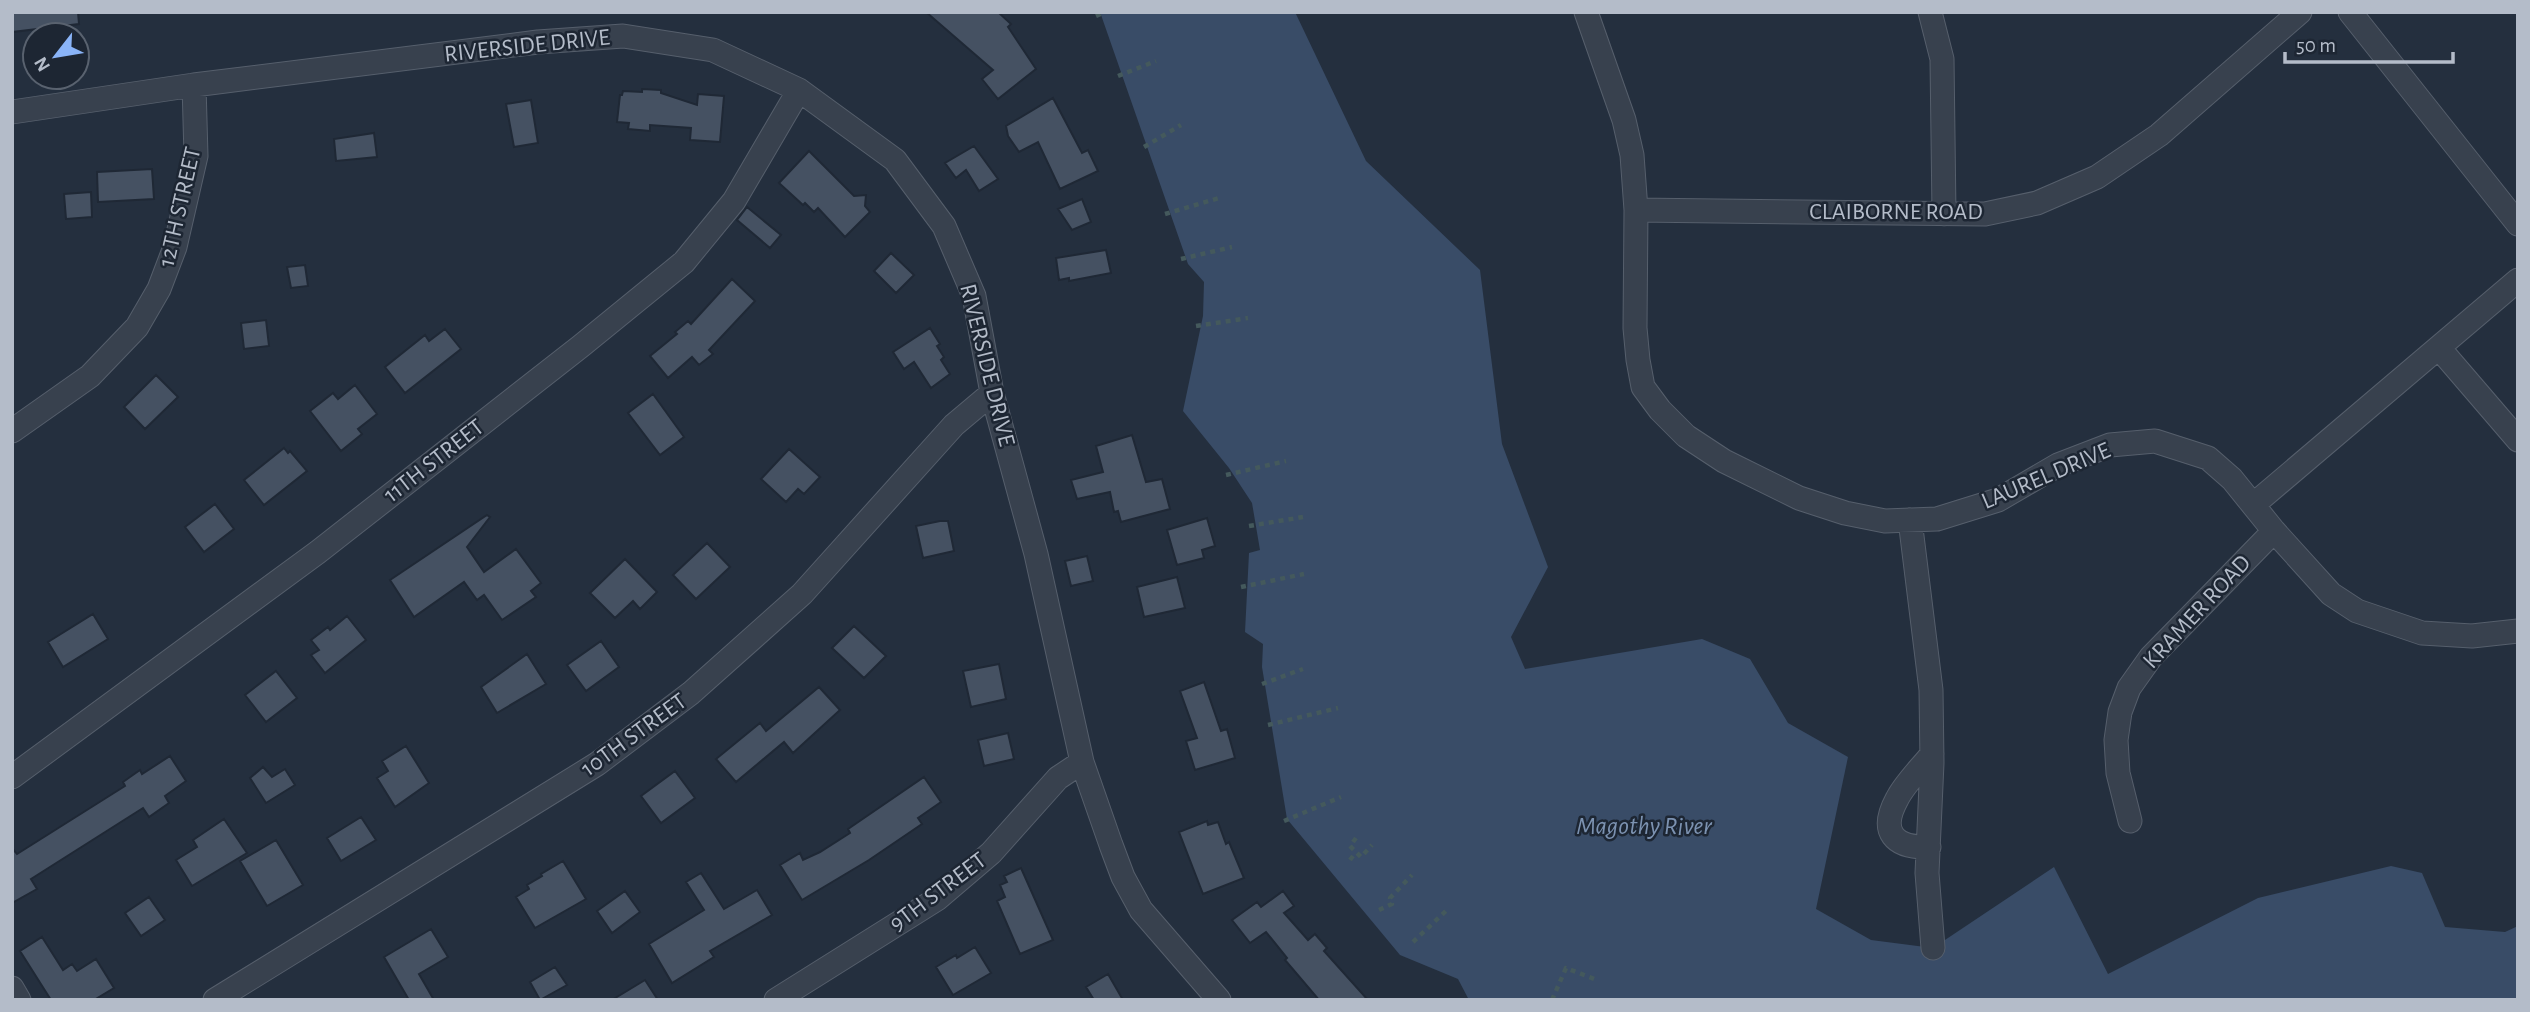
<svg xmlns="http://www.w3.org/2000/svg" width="2530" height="1012" viewBox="0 0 2530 1012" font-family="'Alegreya Sans',sans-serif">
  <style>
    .water { fill: #394c67 }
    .building { fill: #455162; stroke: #1f2835; stroke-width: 2 }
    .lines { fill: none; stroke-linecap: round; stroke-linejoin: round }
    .minor-casing { stroke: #565f6c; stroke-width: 25 }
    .path { stroke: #44595c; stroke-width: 4.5; stroke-dasharray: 5 5; stroke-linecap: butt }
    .minor { stroke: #38414e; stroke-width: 23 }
    .labels { text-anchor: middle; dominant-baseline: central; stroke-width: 5; stroke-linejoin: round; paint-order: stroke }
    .street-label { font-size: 24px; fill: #b4bcc9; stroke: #1d2633 }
    .water-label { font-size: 26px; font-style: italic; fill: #7c92b1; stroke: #1d2633 }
  </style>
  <rect width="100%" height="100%" fill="#242f3e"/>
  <path class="water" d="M1100 12H1295L1366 161 1480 270 1502 444 1548 567 1511 637 1525 669 1702 639 1750 659 1788 723 1848 757 1816 909 1871 940 1933 948 2054 867 2108 974 2258 898 2391 866 2422 873 2445 927 2505 932 2518 926V1000H1469L1458 979 1400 955 1287 819 1262 667 1263 644 1245 632 1249 553 1260 550 1252 503 1229 468 1183 411 1203 316 1204 282 1188 264Z"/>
  <path class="building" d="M12 12H78L79 24 12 32Z
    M926 12H998L1011 24 1008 27 1036 69 998 99 982 79 993 70Z
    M642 89 661 90V93L697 105 698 94 724 96 720 142 690 140 691 128 650 125V131L628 129 629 123 617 122 620 95H622L623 91 642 92Z
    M1053 98 1082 153 1088 150 1098 171 1060 189 1038 142 1019 152 1008 136 1006 126Z
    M531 100 538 143 514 147 506 104Z
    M374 133 377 157 336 161 334 139Z
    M974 146 998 179 979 191 966 170 956 178 945 163Z
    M809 151 854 196 866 195 865 206 870 212 845 237 818 208 814 212 805 203 803 205 779 183Z
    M152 169 154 199 98 202 97 172Z
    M91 192 92 217 66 219 64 194Z
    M1082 199 1091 222 1072 230 1058 209Z
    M747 207 781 235 770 248 737 220Z
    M1106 250 1111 273 1069 281V278L1059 280 1056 258Z
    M891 253 914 275 896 293 874 271Z
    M305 265 308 286 291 288 287 267Z
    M732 279 755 301 709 350 713 354 699 365 692 357 668 378 650 356 677 334 675 332 688 321 691 324Z
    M266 320 269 346 244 349 241 323Z
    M930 328 940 344 937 346 944 357 941 360 950 374 931 388 914 362 904 369 893 352Z
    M445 329 461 349 405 393 385 367 425 335 429 341Z
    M156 375 178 397 145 429 124 407Z
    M355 385 377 414 358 429 362 434 341 451 310 411 333 393 338 399Z
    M653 394 684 437 660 455 628 413Z
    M1132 435 1146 482 1162 479 1170 509 1121 522 1118 511 1114 512 1110 492 1077 499 1071 480 1103 472 1096 446Z
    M284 448 288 453 290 451 307 471 264 505 244 480Z
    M789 449 820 477 804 494 798 489 786 502 761 479Z
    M215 504 234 529 204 552 185 527Z
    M487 515 490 517 467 547 484 572 516 549 541 583 531 591 536 597 502 620 484 595 477 600 464 582 414 617 390 580Z
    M1207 518 1215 546 1202 550 1204 558 1177 565 1167 530Z
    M940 521H948L954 551 923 558 916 526Z
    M707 543 730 567 696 599 673 575Z
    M1087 556 1093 581 1071 586 1065 561Z
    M625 559 657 592 640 609 633 601 615 618 590 593Z
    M1177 577 1185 608 1144 617 1137 587Z
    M93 614 108 639 63 667 48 642Z
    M347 616 366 640 325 673 311 655 319 650 311 640 328 627 330 630Z
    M854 626 886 656 864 678 832 648Z
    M601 641 619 667 586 691 567 665Z
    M527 654 546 684 497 713 481 687Z
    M999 664 1006 699 971 707 963 671Z
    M276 671 297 698 266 722 245 695Z
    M1204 682 1221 731 1227 729 1235 758 1195 770 1186 741 1197 738 1180 691Z
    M819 687 840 710 793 753 784 742 736 782 716 759 760 723 766 731Z
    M1008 733 1014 759 984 766 978 740Z
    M406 746 429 783 395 807 377 778 388 771 382 761Z
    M170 756 186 781 165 796 169 803 149 817 143 808 31 879 37 889 12 903V848L17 854 125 786 123 782 130 777 140 770 142 774Z
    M263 767 272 777 285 769 295 785 266 803 250 778Z
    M675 771 695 798 661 823 641 796Z
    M924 777 941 802 918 818 922 824 869 860 802 900 780 865 800 853 803 860 820 852 850 833 848 829Z
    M361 817 376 840 341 861 327 838Z
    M224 819 247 853 192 886 176 860 197 847 193 840Z
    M1207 821 1208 825 1218 822 1226 844 1229 842 1244 878 1203 894 1179 832Z
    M276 840 303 885 267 906 240 861Z
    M563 861 586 899 535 928 516 897 529 889 527 885 542 876 541 874Z
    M1021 868 1053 940 1020 954 997 901 1005 897 1000 885 1007 882 1004 876Z
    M701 873 724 909 757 890 772 915 710 951 714 957 672 983 649 944 704 910 686 882Z
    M625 891 640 912 612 933 597 911Z
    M1283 891 1294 906 1284 913 1308 940 1315 934 1327 948 1324 951 1368 1000H1319L1285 960 1287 958 1266 932 1250 943 1232 920 1257 902 1261 907Z
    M149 897 165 920 141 936 125 913Z
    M431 929 448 957 419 974 434 1000H409L384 957Z
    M42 937 63 970 72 964 77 971 96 959 114 988 94 1000H51L20 951Z
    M975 947 991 973 953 995 936 967 956 955 957 958Z
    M555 967 567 985 540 1000 530 982Z
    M1108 974 1123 1000H1094L1086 987Z
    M645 980 658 1000H612Z"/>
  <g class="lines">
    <defs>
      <path id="minor" d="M1586 12 1624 120 1632 155 1636 210 1635 328 1638 360 1643 387 1660 410 1686 436 1724 461 1799 498 1845 513 1885 521 1937 519 1998 500 2058 465 2110 445 2155 441 2208 458 2232 479 2274 531 2331 594 2357 611 2422 633 2472 636 2518 631
        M1930 12 1942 59 1944 214
        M2350 12 2518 224
        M12 112 194 85 538 42 623 36 713 50 799 90 895 160 944 226 974 296 992 393 1036 554 1082 762 1111 845 1123 877 1141 910 1219 1000
        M1636 210 1985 214 2037 203 2097 177 2159 135 2300 12
        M2439 348 2518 440
        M12 431 90 376 137 327 159 289 175 247 196 156 194 85
        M2253 505 2518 280
        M1910 520 1931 690 1932 763 1927 873 1933 948
        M12 777 318 552 581 346 684 262 734 201 799 90
        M2130 821 2118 773 2116 740 2120 712 2129 688 2151 657 2274 531
        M1929 847C1894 848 1879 832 1897 799 1905 783 1921 768 1932 754
        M12 988 19 1000
        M215 1000 597 764 691 693 802 594 954 425 992 393
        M776 1000 937 899 991 853 1058 778 1082 762"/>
    </defs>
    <use href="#minor" class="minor-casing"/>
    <path class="path" d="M1096 16 1105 12
      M1118 76 1156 61
      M1144 147 1181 125
      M1165 214 1219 198
      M1181 259 1232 247
      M1196 326 1248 318
      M1226 475 1286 461
      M1249 526 1303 517
      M1241 587 1304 574
      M1262 684 1303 669
      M1268 725 1338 708
      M1284 821 1341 797
      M1356 838 1350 846 1361 857 1372 845
      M1350 860 1356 852
      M1379 910 1392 904 1390 898 1412 875
      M1413 942 1449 908
      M1552 1000 1566 968 1597 980"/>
    <use href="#minor" class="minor"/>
  </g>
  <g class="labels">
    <g class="street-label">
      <text transform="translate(527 46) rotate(-6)">RIVERSIDE DRIVE</text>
      <text transform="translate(180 207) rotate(-77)">12TH STREET</text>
      <text x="1896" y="212">CLAIBORNE ROAD</text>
      <text transform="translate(987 365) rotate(76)">RIVERSIDE DRIVE</text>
      <text transform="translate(434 461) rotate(-38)">11TH STREET</text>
      <text transform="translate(2046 476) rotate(-23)">LAUREL DRIVE</text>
      <text transform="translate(2197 612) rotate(-47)">KRAMER ROAD</text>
      <text transform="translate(634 735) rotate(-36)">10TH STREET</text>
      <text transform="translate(938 892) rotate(-37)">9TH STREET</text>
    </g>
    <g class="water-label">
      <text x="1644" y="826">Magothy River</text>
    </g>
  </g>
  <rect width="2530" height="1012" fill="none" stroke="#b4bcc9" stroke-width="28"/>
  <g transform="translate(56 56) rotate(239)"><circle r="33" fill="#1d2633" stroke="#59626f" stroke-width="2"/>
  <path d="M0-5L12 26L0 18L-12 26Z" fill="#8ab4f8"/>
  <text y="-10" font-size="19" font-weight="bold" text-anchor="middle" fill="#b4bcc9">N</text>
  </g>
  <path d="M2285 52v10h168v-10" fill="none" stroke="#b4bcc9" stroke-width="3.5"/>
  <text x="2296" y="52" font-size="21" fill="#b4bcc9" stroke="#1d2633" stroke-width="5" paint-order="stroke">50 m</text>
</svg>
